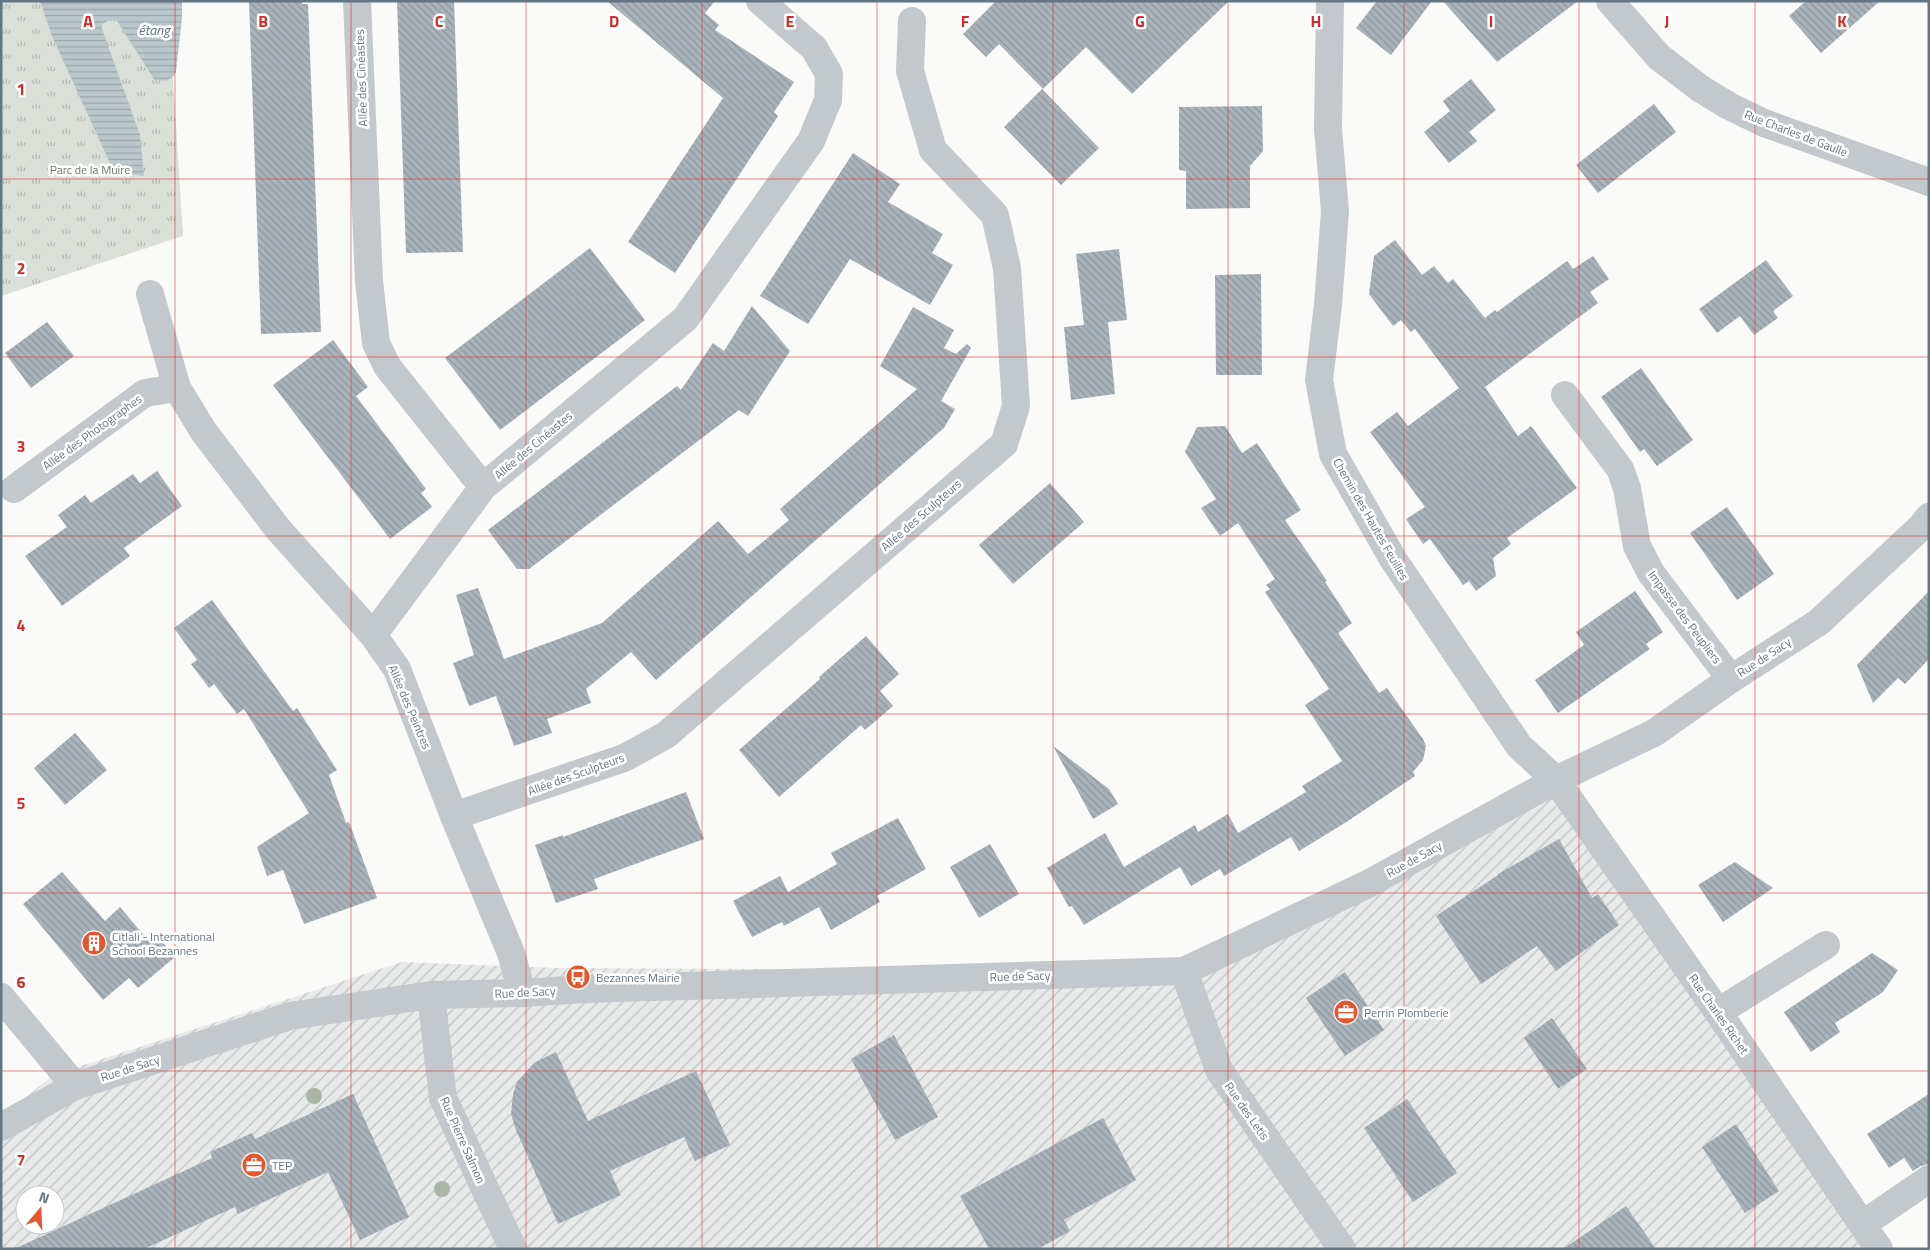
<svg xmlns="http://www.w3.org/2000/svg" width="1930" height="1250" viewBox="0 0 1930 1250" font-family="'Titillium Web',sans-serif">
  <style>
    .industrial { fill: url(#industrial-furrows); fill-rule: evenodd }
    .park { fill: url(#park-tufts) }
    .water { fill: url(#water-rules) }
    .building { fill: url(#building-back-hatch) }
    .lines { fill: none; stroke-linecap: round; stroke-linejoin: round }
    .minor { stroke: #c3c8cc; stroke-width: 28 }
    .tree { fill: #aab4a7 }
    .grid { fill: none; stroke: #d62828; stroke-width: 1; stroke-opacity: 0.55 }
    .labels { text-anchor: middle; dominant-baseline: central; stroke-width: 5; stroke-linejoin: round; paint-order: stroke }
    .street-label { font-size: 12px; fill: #657683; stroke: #fff }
    .park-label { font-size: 12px; fill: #687a64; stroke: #fff }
    .poi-label { font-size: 12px; fill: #657683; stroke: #fff; text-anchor: start }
    .water-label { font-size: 14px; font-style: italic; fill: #60757c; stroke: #fff }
    .grid-label { font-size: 16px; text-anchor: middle; font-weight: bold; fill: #d62828; stroke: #fff; stroke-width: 5; stroke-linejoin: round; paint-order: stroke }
  </style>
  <defs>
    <pattern id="industrial-furrows" width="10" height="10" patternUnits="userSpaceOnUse" patternTransform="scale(1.25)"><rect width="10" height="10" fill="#e8e9e9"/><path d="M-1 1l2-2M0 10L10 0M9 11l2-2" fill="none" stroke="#c0c1c2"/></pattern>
    <pattern id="park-tufts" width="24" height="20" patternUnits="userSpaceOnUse" patternTransform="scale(1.25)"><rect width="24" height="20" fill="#dadfd7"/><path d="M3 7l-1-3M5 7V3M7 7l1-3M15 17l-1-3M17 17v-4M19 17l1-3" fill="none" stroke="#b4b9b4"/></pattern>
    <pattern id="water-rules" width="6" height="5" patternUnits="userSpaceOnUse" patternTransform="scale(1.25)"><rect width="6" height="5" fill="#bbc7cb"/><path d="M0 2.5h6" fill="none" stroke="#9ca6aa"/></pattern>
    <pattern id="building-back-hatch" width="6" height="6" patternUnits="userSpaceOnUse" patternTransform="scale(1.25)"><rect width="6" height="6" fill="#aab3b9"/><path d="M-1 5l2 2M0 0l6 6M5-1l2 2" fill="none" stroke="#8e969c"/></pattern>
  </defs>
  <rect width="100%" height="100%" fill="#fafaf8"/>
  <path class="industrial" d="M1556 780 1879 1249H1V1118L53 1075 402 962 556 968 1184 971ZM25 1195H55V1225H25Z"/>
  <path class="park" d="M1 1H168L183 236 1 296Z"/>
  <path class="water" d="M40 1H182V17L176 72 173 77 165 81 154 79 117 21 111 19 102 24V29L140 135 144 176 114 172 52 36Z"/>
  <path class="building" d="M249 1H302V4H308L321 332 261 334Z
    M397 1H454L463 252 406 253Z
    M607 1H715L705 13 719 25 715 30 794 82 774 112 778 116 675 273 628 242 723 98Z
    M996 1H1229L1132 94 1086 47 1043 89 999 44 986 57 963 34Z
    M1377 1H1432L1391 55 1356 28Z
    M1443 1H1578L1497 62Z
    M1806 1H1880L1821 53 1789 16Z
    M1471 79 1496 110 1469 132 1477 141 1449 163 1424 132 1450 111 1443 101Z
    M1042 89 1099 148 1061 185 1004 127Z
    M1654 104 1676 132 1598 193 1576 165Z
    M1262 106 1263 151 1250 166V208L1186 209V171L1179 170V107Z
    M853 153 900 184 888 202 943 234 932 253 953 265 930 305 850 259 808 324 760 296Z
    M1395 240 1422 275 1434 266 1448 283 1453 279 1485 318 1495 310 1497 312 1567 261 1573 269 1593 256 1609 279 1590 292 1598 303 1485 387 1518 436 1531 426 1577 488 1507 538 1511 544 1493 558 1496 576 1476 591 1469 581 1463 585 1430 539 1423 544 1406 519 1425 507 1370 432 1397 412 1408 426 1459 388 1415 329 1411 332 1401 320 1393 326 1369 294 1374 256Z
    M590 248 645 320 500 430 445 358Z
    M1119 249 1127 320 1108 322 1115 394 1071 400 1064 327 1084 325 1076 254Z
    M1766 260 1793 296 1773 311 1778 318 1754 335 1740 316 1717 333 1699 309Z
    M1261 274 1262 375H1216L1215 275Z
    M752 306 790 351 748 416 739 410 529 569H517L488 530 677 386 681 390 713 343 724 351Z
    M913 307 954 330 944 348 956 354 967 344 971 348 941 401 955 409 944 428 656 680 631 652 586 689 591 703 547 719 552 733 514 746 496 696 469 706 453 663 474 655 456 595 478 588 504 659 602 623 718 521 748 554 789 520 780 509 917 389 880 366Z
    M47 322 74 356 31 388 5 353Z
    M333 340 368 387 356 396 426 489 421 493 432 507 390 539 273 385Z
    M1641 368 1693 440 1657 466 1644 449 1640 452 1601 397Z
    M1225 426 1242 453 1257 443 1301 510 1285 520 1327 581 1325 582 1352 623 1338 633 1379 693 1387 688 1423 739 1426 746 1423 760 1413 772 1415 776 1348 821 1299 851 1291 837 1224 876 1220 869 1191 886 1180 867 1084 925 1072 906 1069 907 1047 868 1105 833 1124 867 1195 825 1198 832 1228 814 1238 833 1306 792 1302 786 1342 761 1305 705 1329 689 1265 592 1270 589 1266 585 1275 579 1238 523 1220 536 1201 508 1216 499 1185 452 1197 427Z
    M157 471 182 506 124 548 130 556 62 606 25 556 67 527 58 515 85 495 91 503 133 474 140 483Z
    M1050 483 1084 522 1013 584 979 545Z
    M1727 507 1774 574 1737 600 1690 533Z
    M1635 591 1663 632 1646 644 1650 649 1558 713 1535 680 1584 645 1576 632Z
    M1929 591V659L1905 684 1898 678 1873 703 1857 665Z
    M212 600 293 711 297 708 337 770 329 775 346 823 349 822 377 898 304 924 283 870 267 876 257 847 309 813 244 709 237 714 214 684 209 688 191 664 197 660 174 628Z
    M866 636 899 674 880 691 893 706 865 730 861 725 779 797 739 750 820 679 819 677Z
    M75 733 107 770 65 805 34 768Z
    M1053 746 1109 789 1118 804 1093 819Z
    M686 792 704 839 594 879 598 889 556 903 535 845 563 835V837Z
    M898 818 926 869 877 896 880 902 831 930 819 907 784 926 782 922 752 937 733 901 780 876 788 892 837 864 831 853Z
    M1559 839 1592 898 1598 894 1619 925 1556 971 1537 946 1481 984 1436 916 1498 875V874Z
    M990 844 1019 894 979 918 950 867Z
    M1735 862 1773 888 1723 922 1698 885Z
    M62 872 105 921 120 907 147 939 154 932 175 957 138 988 129 978 103 1000 23 904Z
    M1872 953 1898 970 1883 992 1835 1023 1840 1032 1811 1052 1784 1012Z
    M1345 972 1384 1030 1345 1056 1306 998Z
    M1552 1018 1587 1069 1558 1089 1524 1038Z
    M894 1035 938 1117 895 1140 851 1059Z
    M556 1052 588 1121 696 1071 730 1145 695 1161 684 1137 610 1171 621 1195 558 1224 516 1130 511 1114 513 1094 517 1082 534 1063Z
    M353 1094 409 1217 360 1240 328 1172 238 1214 235 1207 144 1249H14L212 1158 210 1152 252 1133 255 1139Z
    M1929 1094V1164L1921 1166 1913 1171 1904 1158 1889 1168 1867 1134Z
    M1407 1099 1457 1173 1413 1202 1364 1128Z
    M1103 1118 1136 1180 1064 1220 1070 1231 1038 1249H989L960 1196Z
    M1736 1124 1779 1191 1745 1213 1702 1147Z
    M1626 1206 1656 1249H1563Z"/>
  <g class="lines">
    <path class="minor" d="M357 1 369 281 376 343 387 366 483 487
      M1330 1 1328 129 1335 211 1328 305 1319 380 1333 454 1393 559 1519 746 1556 780 1718 1012 1879 1249
      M1610 1 1659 57 1701 89 1729 106 1764 123 1929 182
      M150 294 177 388 204 432 278 529 373 635 397 669 454 816 511 953 522 993
      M1565 395 1620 469 1627 488 1637 546 1651 573 1731 679
      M14 489 145 393 177 388
      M373 635 483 487 685 319 811 141 828 100 829 74 814 48 760 1
      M454 816 624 758 666 735 1004 444 1016 406 1007 268 995 215 933 150 910 71 912 21
      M1184 971 1219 1070 1342 1249
      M431 995 443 1098 513 1249
      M1 997 75 1086
      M1718 1012 1826 945
      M1 1127 75 1086 290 1016 431 995 522 993 585 989 1184 971 1368 884 1556 780 1654 733 1731 679 1819 622 1921 527 1929 517
      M1863 1224 1929 1179"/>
  </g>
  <g class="tree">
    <circle cx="314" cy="1096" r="8"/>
    <circle cx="442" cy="1189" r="8"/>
  </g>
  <path class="grid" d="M175 1V1249M351 1V1249M526 1V1249M702 1V1249M877 1V1249M1053 1V1249M1228 1V1249M1404 1V1249M1579 1V1249M1755 1V1249M1 179H1929M1 357H1929M1 536H1929M1 714H1929M1 893H1929M1 1071H1929"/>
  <defs>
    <symbol id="building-disc" viewBox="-11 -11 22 22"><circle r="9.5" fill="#e4572e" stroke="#fff"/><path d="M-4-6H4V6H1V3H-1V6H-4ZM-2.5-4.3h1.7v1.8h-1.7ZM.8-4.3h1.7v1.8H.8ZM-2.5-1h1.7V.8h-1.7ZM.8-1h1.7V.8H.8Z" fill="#fff"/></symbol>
    <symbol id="bus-disc" viewBox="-11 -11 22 22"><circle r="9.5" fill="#e4572e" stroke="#fff"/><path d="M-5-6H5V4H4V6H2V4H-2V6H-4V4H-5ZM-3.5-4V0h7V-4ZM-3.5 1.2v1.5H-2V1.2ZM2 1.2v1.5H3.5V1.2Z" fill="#fff"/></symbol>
    <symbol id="office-disc" viewBox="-11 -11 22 22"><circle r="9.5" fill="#e4572e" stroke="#fff"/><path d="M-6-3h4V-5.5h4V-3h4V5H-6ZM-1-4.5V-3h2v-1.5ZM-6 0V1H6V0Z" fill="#fff"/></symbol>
  </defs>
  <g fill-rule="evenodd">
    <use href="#building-disc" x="80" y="929" width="28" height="28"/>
    <use href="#bus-disc" x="564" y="963" width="28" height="28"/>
    <use href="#office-disc" x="1332" y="998" width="28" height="28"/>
    <use href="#office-disc" x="240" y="1151" width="28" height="28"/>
  </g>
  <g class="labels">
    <g class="street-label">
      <text transform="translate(361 78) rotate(-92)">Allée des Cinéastes</text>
      <text transform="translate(1796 133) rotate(21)">Rue Charles de Gaulle</text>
      <text transform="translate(92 432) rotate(-36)">Allée des Photographes</text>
      <text transform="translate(533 445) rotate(-40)">Allée des Cinéastes</text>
      <text transform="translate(921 515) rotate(-41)">Allée des Sculpteurs</text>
      <text transform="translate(1371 519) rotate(60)">Chemin des Hautes Feuilles</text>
      <text transform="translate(1685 617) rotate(53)">Impasse des Peupliers</text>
      <text transform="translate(1764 657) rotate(-33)">Rue de Sacy</text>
      <text transform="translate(410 707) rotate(67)">Allée des Peintres</text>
      <text transform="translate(576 774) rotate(-20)">Allée des Sculpteurs</text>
      <text transform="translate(1414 859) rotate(-29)">Rue de Sacy</text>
      <text transform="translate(1020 976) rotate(-2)">Rue de Sacy</text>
      <text transform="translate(525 992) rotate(-3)">Rue de Sacy</text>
      <text transform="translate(1719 1014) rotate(55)">Rue Charles Richet</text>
      <text transform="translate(130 1068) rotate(-18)">Rue de Sacy</text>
      <text transform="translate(1247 1111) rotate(55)">Rue des Letis</text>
      <text transform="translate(463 1140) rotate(66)">Rue Pierre Salmon</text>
    </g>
    <g class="park-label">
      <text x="90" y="169">Parc de la Muire</text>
    </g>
    <g class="poi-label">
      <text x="112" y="936">Citlali - International<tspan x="112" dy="14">School Bezannes</tspan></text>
      <text x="596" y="977">Bezannes Mairie</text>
      <text x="1364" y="1012">Perrin Plomberie</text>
      <text x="272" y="1165">TEP</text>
    </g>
    <g class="water-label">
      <text x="154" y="29">étang</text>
    </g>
  </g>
  <g class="grid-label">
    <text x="88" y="27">A</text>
    <text x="263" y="27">B</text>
    <text x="439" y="27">C</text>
    <text x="614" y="27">D</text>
    <text x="790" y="27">E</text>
    <text x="965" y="27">F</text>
    <text x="1140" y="27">G</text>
    <text x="1316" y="27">H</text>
    <text x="1491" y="27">I</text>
    <text x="1667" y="27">J</text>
    <text x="1842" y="27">K</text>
    <text x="21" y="95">1</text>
    <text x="21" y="274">2</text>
    <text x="21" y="452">3</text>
    <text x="21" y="631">4</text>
    <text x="21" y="809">5</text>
    <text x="21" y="988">6</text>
    <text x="21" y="1166">7</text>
  </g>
  <rect width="1930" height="1250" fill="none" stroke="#657683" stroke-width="5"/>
  <g transform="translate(40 1210) rotate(19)"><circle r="24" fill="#ffffff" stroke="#c1c8cd"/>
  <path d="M0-4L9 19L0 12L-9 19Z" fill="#e4572e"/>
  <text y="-8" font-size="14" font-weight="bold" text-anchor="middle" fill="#657683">N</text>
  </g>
</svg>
